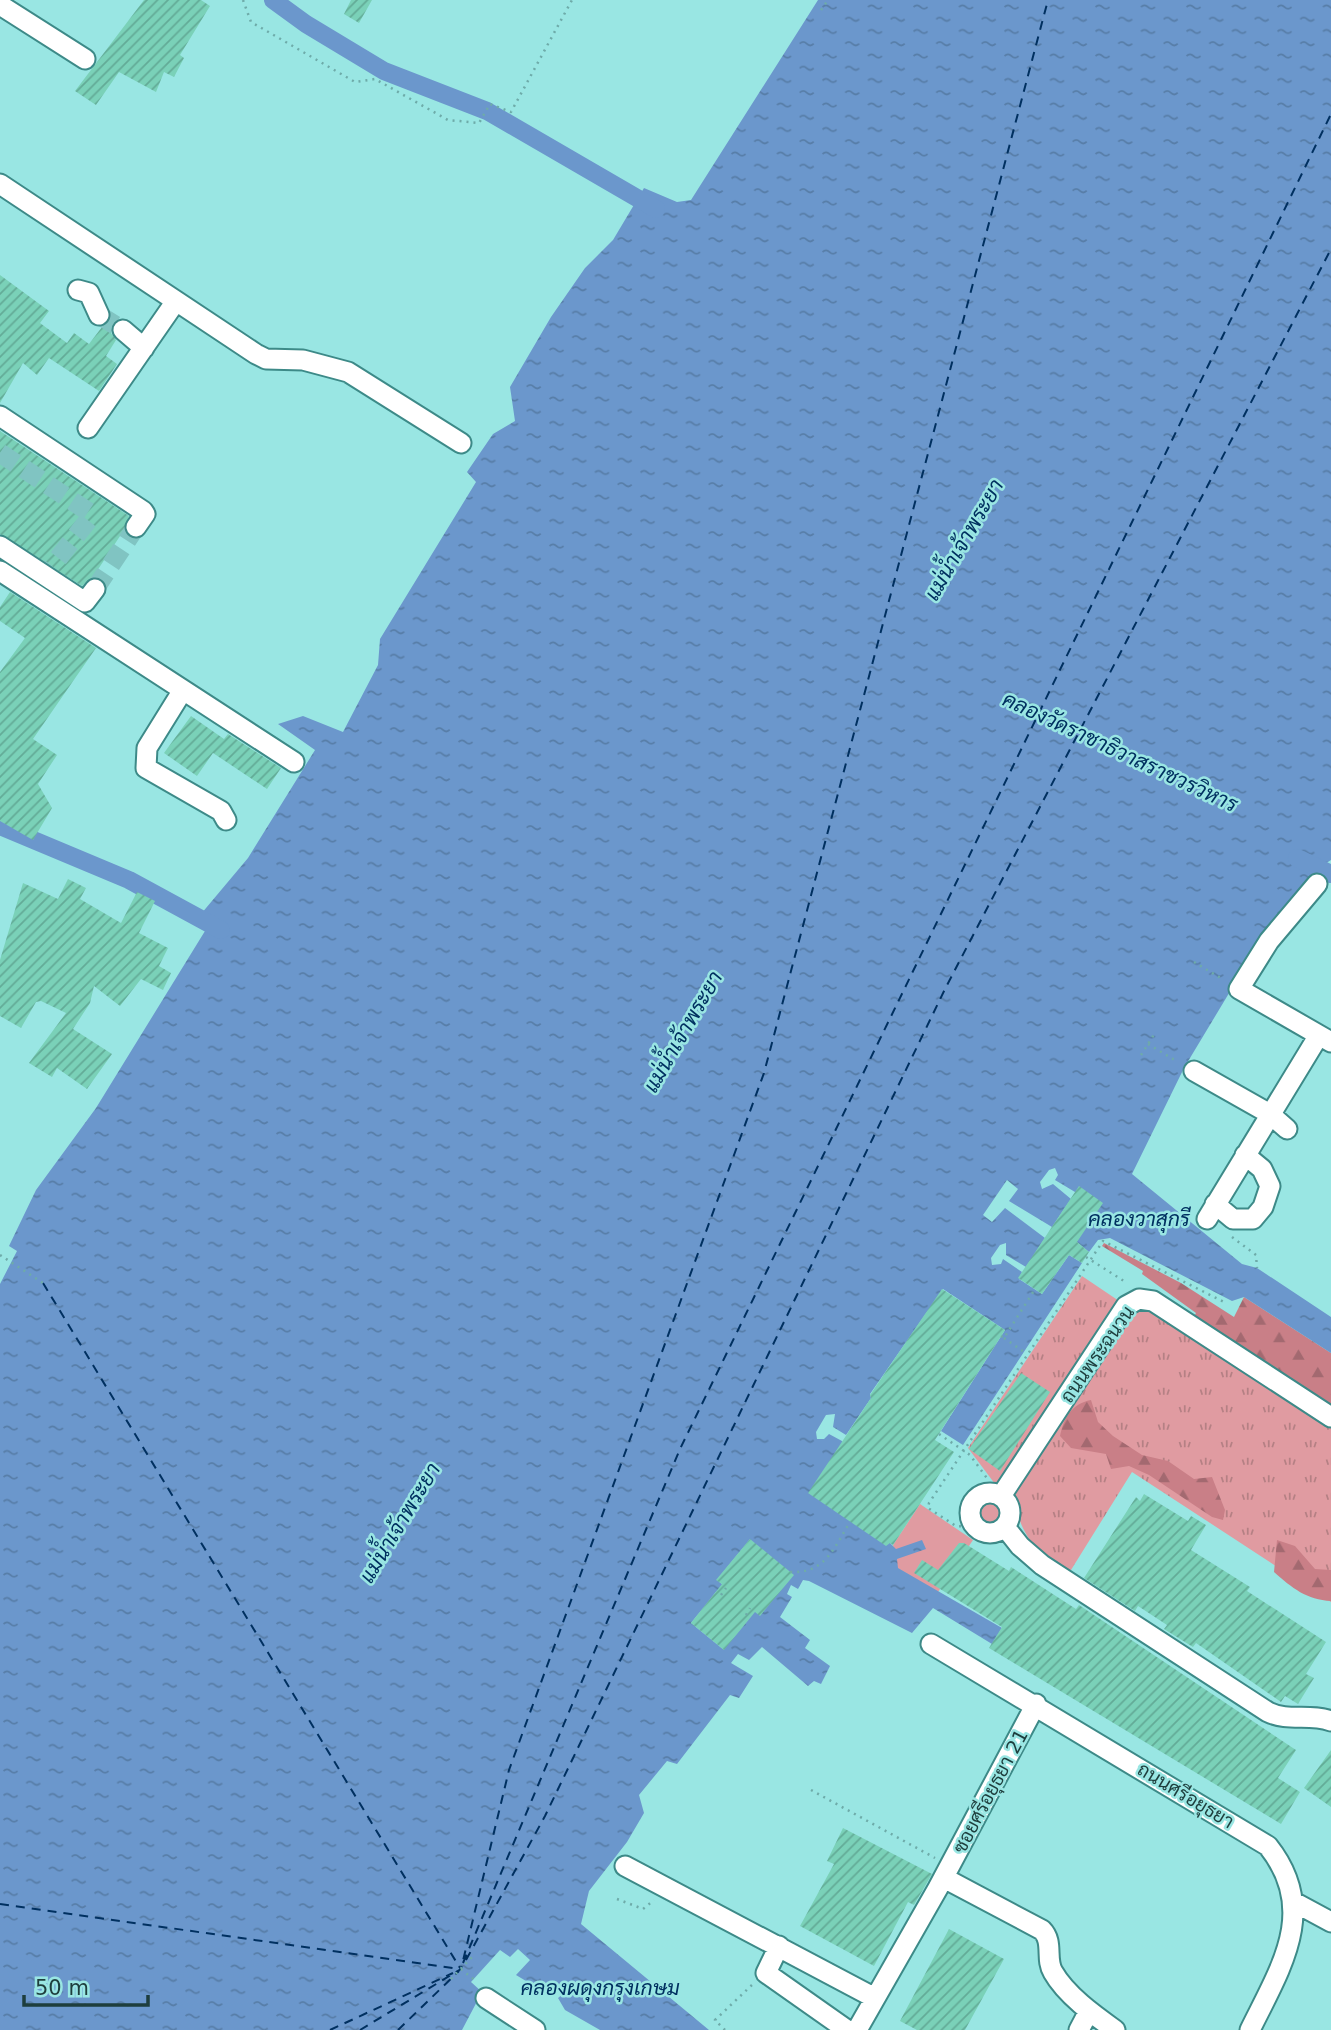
<svg xmlns="http://www.w3.org/2000/svg" width="1331" height="2030" viewBox="0 0 1331 2030" font-family="'DejaVu Sans',Sarabun,sans-serif">
  <style>
    .grass { fill: url(#grass-tufts) }
    .forest { fill: url(#forest-firs) }
    .garden { fill: #e09ba1 }
    .water { fill: url(#water-ripples); fill-rule: evenodd }
    .lines { fill: none; stroke-linecap: round; stroke-linejoin: round }
    .canal { stroke: #6b97cc; stroke-width: 18 }
    .ferry { stroke: #003060; stroke-width: 2; stroke-dasharray: 9 7; stroke-linecap: butt }
    .building { fill: url(#building-hatch) }
    .minor-tunnel { stroke: #80c4c2; stroke-width: 19; stroke-dasharray: 19 10; stroke-linecap: butt }
    .minor-casing { stroke: #3d8a88; stroke-width: 23 }
    .path { stroke: #6eaba9; stroke-width: 2.5; stroke-dasharray: 2 5; stroke-linecap: butt }
    .minor { stroke: #fff; stroke-width: 19 }
    .labels { text-anchor: middle; dominant-baseline: central; stroke-width: 5; stroke-linejoin: round; paint-order: stroke }
    .street-label { font-size: 19px; fill: #1e3e3d; stroke: #99e6e3 }
    .water-label { font-size: 21px; font-style: italic; fill: #003060; stroke: #99e6e3 }
  </style>
  <defs>
    <pattern id="grass-tufts" width="24" height="20" patternUnits="userSpaceOnUse" patternTransform="scale(1.75)"><rect width="24" height="20" fill="#e09ba1"/><path d="M3 7l-1-3M5 7V3M7 7l1-3M15 17l-1-3M17 17v-4M19 17l1-3" fill="none" stroke="#b58084"/></pattern>
    <pattern id="forest-firs" width="22" height="20" patternUnits="userSpaceOnUse" patternTransform="scale(1.75)"><rect width="22" height="20" fill="#c97f87"/><path d="M5 1l3.5 6h-7zM16 11l3.5 6h-7z" fill="#a36970"/></pattern>
    <pattern id="water-ripples" width="26" height="14" patternUnits="userSpaceOnUse" patternTransform="scale(1.75)"><rect width="26" height="14" fill="#6b97cc"/><path d="M2 4q2-2 4 0t4 0M15 11q2-2 4 0t4 0" fill="none" stroke="#577da7"/></pattern>
    <pattern id="building-hatch" width="6" height="6" patternUnits="userSpaceOnUse" patternTransform="scale(1.75)"><rect width="6" height="6" fill="#7ad1b8"/><path d="M-1 1l2-2M0 6l6-6M5 7l2-2" fill="none" stroke="#63ab97"/></pattern>
  </defs>
  <rect width="100%" height="100%" fill="#99e6e3"/>
  <path class="grass" d="M1082 1276 1122 1303 1000 1485 995 1484 968 1448Z
    M1145 1309 1152 1310 1331 1426V1602L1132 1472 1071 1570C1037 1566 1015 1521 1012 1491L1132 1313Z
    M977 1513a14 14 0 1 1 28 0a14 14 0 1 1-28 0Z"/>
  <path class="forest" d="M1104 1243 1181 1283 1234 1317 1244 1297 1331 1353V1410L1192 1320 1196 1313 1142 1274 1143 1271 1102 1246Z
    M1091 1400 1098 1422 1113 1436 1142 1455 1168 1461 1194 1479 1212 1477 1225 1510 1223 1520 1212 1517 1149 1475 1129 1466 1111 1469 1106 1454 1071 1448 1060 1436C1064 1418 1071 1404 1091 1400Z
    M1277 1540 1295 1546 1315 1569 1331 1570V1601C1307 1600 1292 1588 1274 1572Z"/>
  <path class="garden" d="M920 1504 973 1540 938 1592 897 1568 893 1545Z"/>
  <path class="water" d="M818 0H1331V860L1314 871 1258 945 1184 1068 1132 1174 1242 1264 1257 1268 1331 1317V1353L1244 1297 1232 1301 1110 1238 1098 1240 1089 1252 1077 1242 1075 1192 1055 1180 1058 1175 1055 1168 1049 1170 1040 1182 1042 1189 1053 1184 1071 1199 1052 1227 1009 1201 1018 1189 1007 1180 983 1215 992 1222 1005 1208 1045 1238 1026 1267 1006 1255V1243L1000 1245 991 1258 992 1265 1001 1264 1003 1259 1022 1272 1019 1279 1042 1294 1069 1255 1082 1263 963 1445 941 1431 1005 1330 943 1289 870 1394 871 1398 846 1435 833 1427 835 1414 826 1415 816 1432 817 1439H824L829 1434 842 1441 890 1543 896 1549 922 1540 926 1549 897 1559 898 1568 1002 1628 992 1644 933 1608 912 1633 809 1581 803 1580 798 1589 791 1585 787 1594 792 1597 780 1617 810 1640 805 1648 830 1666 821 1684 814 1681 808 1686 762 1647 749 1660 738 1654 731 1663 753 1676 739 1698 730 1695 677 1764 667 1761 639 1795 644 1813 627 1842 589 1891 581 1924 709 2030H600L565 2010 558 1998 564 1993 562 1984 546 1986V1993L516 1975 530 1960 518 1949 510 1957 500 1950 471 1982 482 1992 462 2030H0V1284L17 1251 9 1246 36 1190 96 1108 205 931 201 914 248 858 315 750 278 724 303 716 343 732 378 665 380 639 476 482 467 472 493 434 515 421 510 387 551 317 585 268 613 240 644 188 677 202 691 200ZM750 1539 760 1615 717 1580ZM716 1592 724 1650 691 1623Z"/>
  <g class="lines">
    <path class="canal" d="M273 0 306 24 384 71 487 111 656 209
      M0 826 129 880 221 930
      M1297 858 1331 874"/>
    <path class="ferry" d="M43 1283 460 1968
      M0 1904 460 1969
      M466 1960 545 1816 945 989 1331 249
      M463 1963 680 1449 1331 114
      M330 2030 453 1973
      M360 2030 461 1969 509 1770 764 1073 1048 0
      M398 2030 459 1971"/>
  </g>
  <path class="building" d="M144 0H201L210 6 180 55 184 58 174 77 164 72 156 92 119 72 96 105 75 91Z
    M351 0H372L359 23 344 14Z
    M0 275 49 311 40 323 67 343 74 333 89 344 102 327 109 322 113 324 111 333 116 340 106 356 117 364 99 391 49 358 37 375 23 363 0 403Z
    M0 431 129 516 124 530 93 577 82 586 0 534Z
    M10 592 96 648 33 739 57 755 38 784 52 808 33 840 0 821V672L25 638 0 621V607Z
    M191 716 224 739 228 734 281 768 267 789 213 753 197 776 164 753Z
    M68 879 86 888 80 899 121 923 137 892 155 901 139 933 168 948 159 966 171 973 163 990 141 979 120 1006 94 986 90 1003 73 1029 112 1054 87 1089 57 1068 52 1077 29 1063 66 1013 41 1001 36 1002 21 1028 0 1016V960L23 883 58 899Z
    M1079 1186 1103 1203 1077 1242 1089 1252 1082 1263 1069 1255 1042 1294 1018 1278Z
    M942 1289 1005 1330 935 1440 954 1452 893 1545 890 1543 886 1546 808 1493 871 1398 870 1395Z
    M1021 1373 1050 1392 1000 1471 969 1449Z
    M1144 1494 1188 1521 1191 1516 1206 1525 1191 1550 1250 1587 1247 1591 1326 1642 1306 1674 1314 1678 1298 1704 1285 1696 1281 1702 1196 1643 1193 1647 1164 1629 1167 1625 1138 1606 1135 1611 1084 1578 1136 1497 1140 1501Z
    M750 1539 794 1575 760 1616 755 1612 724 1650 691 1623 722 1584 716 1580Z
    M959 1543H964L1009 1571 1011 1567 1076 1609 1079 1605 1296 1750 1278 1778 1300 1792 1281 1824 989 1648 1002 1627 914 1573 922 1560 938 1570Z
    M1331 1750V1807L1304 1788Z
    M843 1828 932 1874 914 1905 908 1902 874 1966 800 1926 834 1864 827 1861Z
    M949 1929 1004 1959 965 2030H917L900 2021Z"/>
  <g class="lines">
    <path class="minor-tunnel" d="M99 315 123 330
      M0 453 89 512 90 518 49 570
      M95 589 136 527"/>
    <defs>
      <path id="minor" d="M0 5 85 59
        M0 184 256 354 266 359 303 360 348 372 461 443
        M78 290 89 293 99 315
        M123 330 144 348
        M0 416 143 511 145 514 136 527
        M88 428 176 301
        M0 546 85 602 95 589
        M0 571 294 762
        M183 690 147 748 146 768 221 811 226 820
        M1317 884 1269 941 1239 989 1331 1042
        M1194 1071 1270 1114 1287 1129
        M1215 1204 1233 1219H1253L1263 1207 1270 1186 1262 1169 1245 1155
        M1207 1219 1319 1035
        M970 1513a20 20 0 1 1 40 0a20 20 0 1 1-40 0Z
        M1001 1496 1126 1306 1139 1299 1153 1301 1331 1417
        M1005 1527 1020 1546 1042 1565 1268 1712C1288 1722 1310 1713 1331 1721
        M931 1644 1268 1846C1319 1910 1281 1967 1250 2030
        M625 1866 873 1997
        M944 1878 1042 1930C1054 1942 1045 1959 1053 1972 1066 1995 1094 2015 1115 2030
        M1294 1902 1331 1922
        M779 1946 766 1973 847 2030
        M486 1998 535 2030
        M857 2030 938 1888 1036 1704
        M1079 2030 1089 2011"/>
    </defs>
    <use href="#minor" class="minor-casing"/>
    <path class="path" d="M243 0 251 22 355 82 375 79 448 120 479 123 490 104 511 112 572 0
      M821 10 828 0
      M1194 962 1224 980
      M1148 1044 1178 1062
      M1141 1055 1155 1033
      M1232 1237 1256 1255 1257 1268
      M0 1255 43 1283
      M1086 1257 1127 1283
      M1001 1336 1004 1338 1035 1289
      M1004 1338 1027 1354
      M939 1434 970 1455 989 1481
      M975 1527 956 1526 928 1508 929 1503 1103 1241 1226 1303
      M790 1572C825 1574 834 1548 850 1522
      M721 1595 726 1588
      M746 1615 750 1608
      M811 1790 935 1858
      M617 1899 643 1909 654 1900
      M461 1969 477 1982
      M451 1979 473 1956
      M725 2030 715 2020 753 1984"/>
    <use href="#minor" class="minor"/>
  </g>
  <g class="labels">
    <g class="street-label">
      <text transform="translate(1097 1354) rotate(-55)">ถนนพระฉนวน</text>
      <text transform="translate(990 1791) rotate(-62)">ซอยศรีอยุธยา 21</text>
      <text transform="translate(1186 1795) rotate(31)">ถนนศรีอยุธยา</text>
    </g>
    <g class="water-label">
      <text transform="translate(964 540) rotate(-60)">แม่น้ำเจ้าพระยา</text>
      <text transform="translate(1120 752) rotate(25)">คลองวัดราชาธิวาสราชวรวิหาร</text>
      <text transform="translate(683 1032) rotate(-60)">แม่น้ำเจ้าพระยา</text>
      <text x="1139" y="1219">คลองวาสุกรี</text>
      <text transform="translate(400 1523) rotate(-59)">แม่น้ำเจ้าพระยา</text>
      <text x="600" y="1988">คลองผดุงกรุงเกษม</text>
    </g>
  </g>
  <path d="M24 1995v10h124v-10" fill="none" stroke="#1e3e3d" stroke-width="3.5"/>
  <text x="35" y="1995" font-size="21" fill="#1e3e3d" stroke="#99e6e3" stroke-width="5" paint-order="stroke">50 m</text>
</svg>
